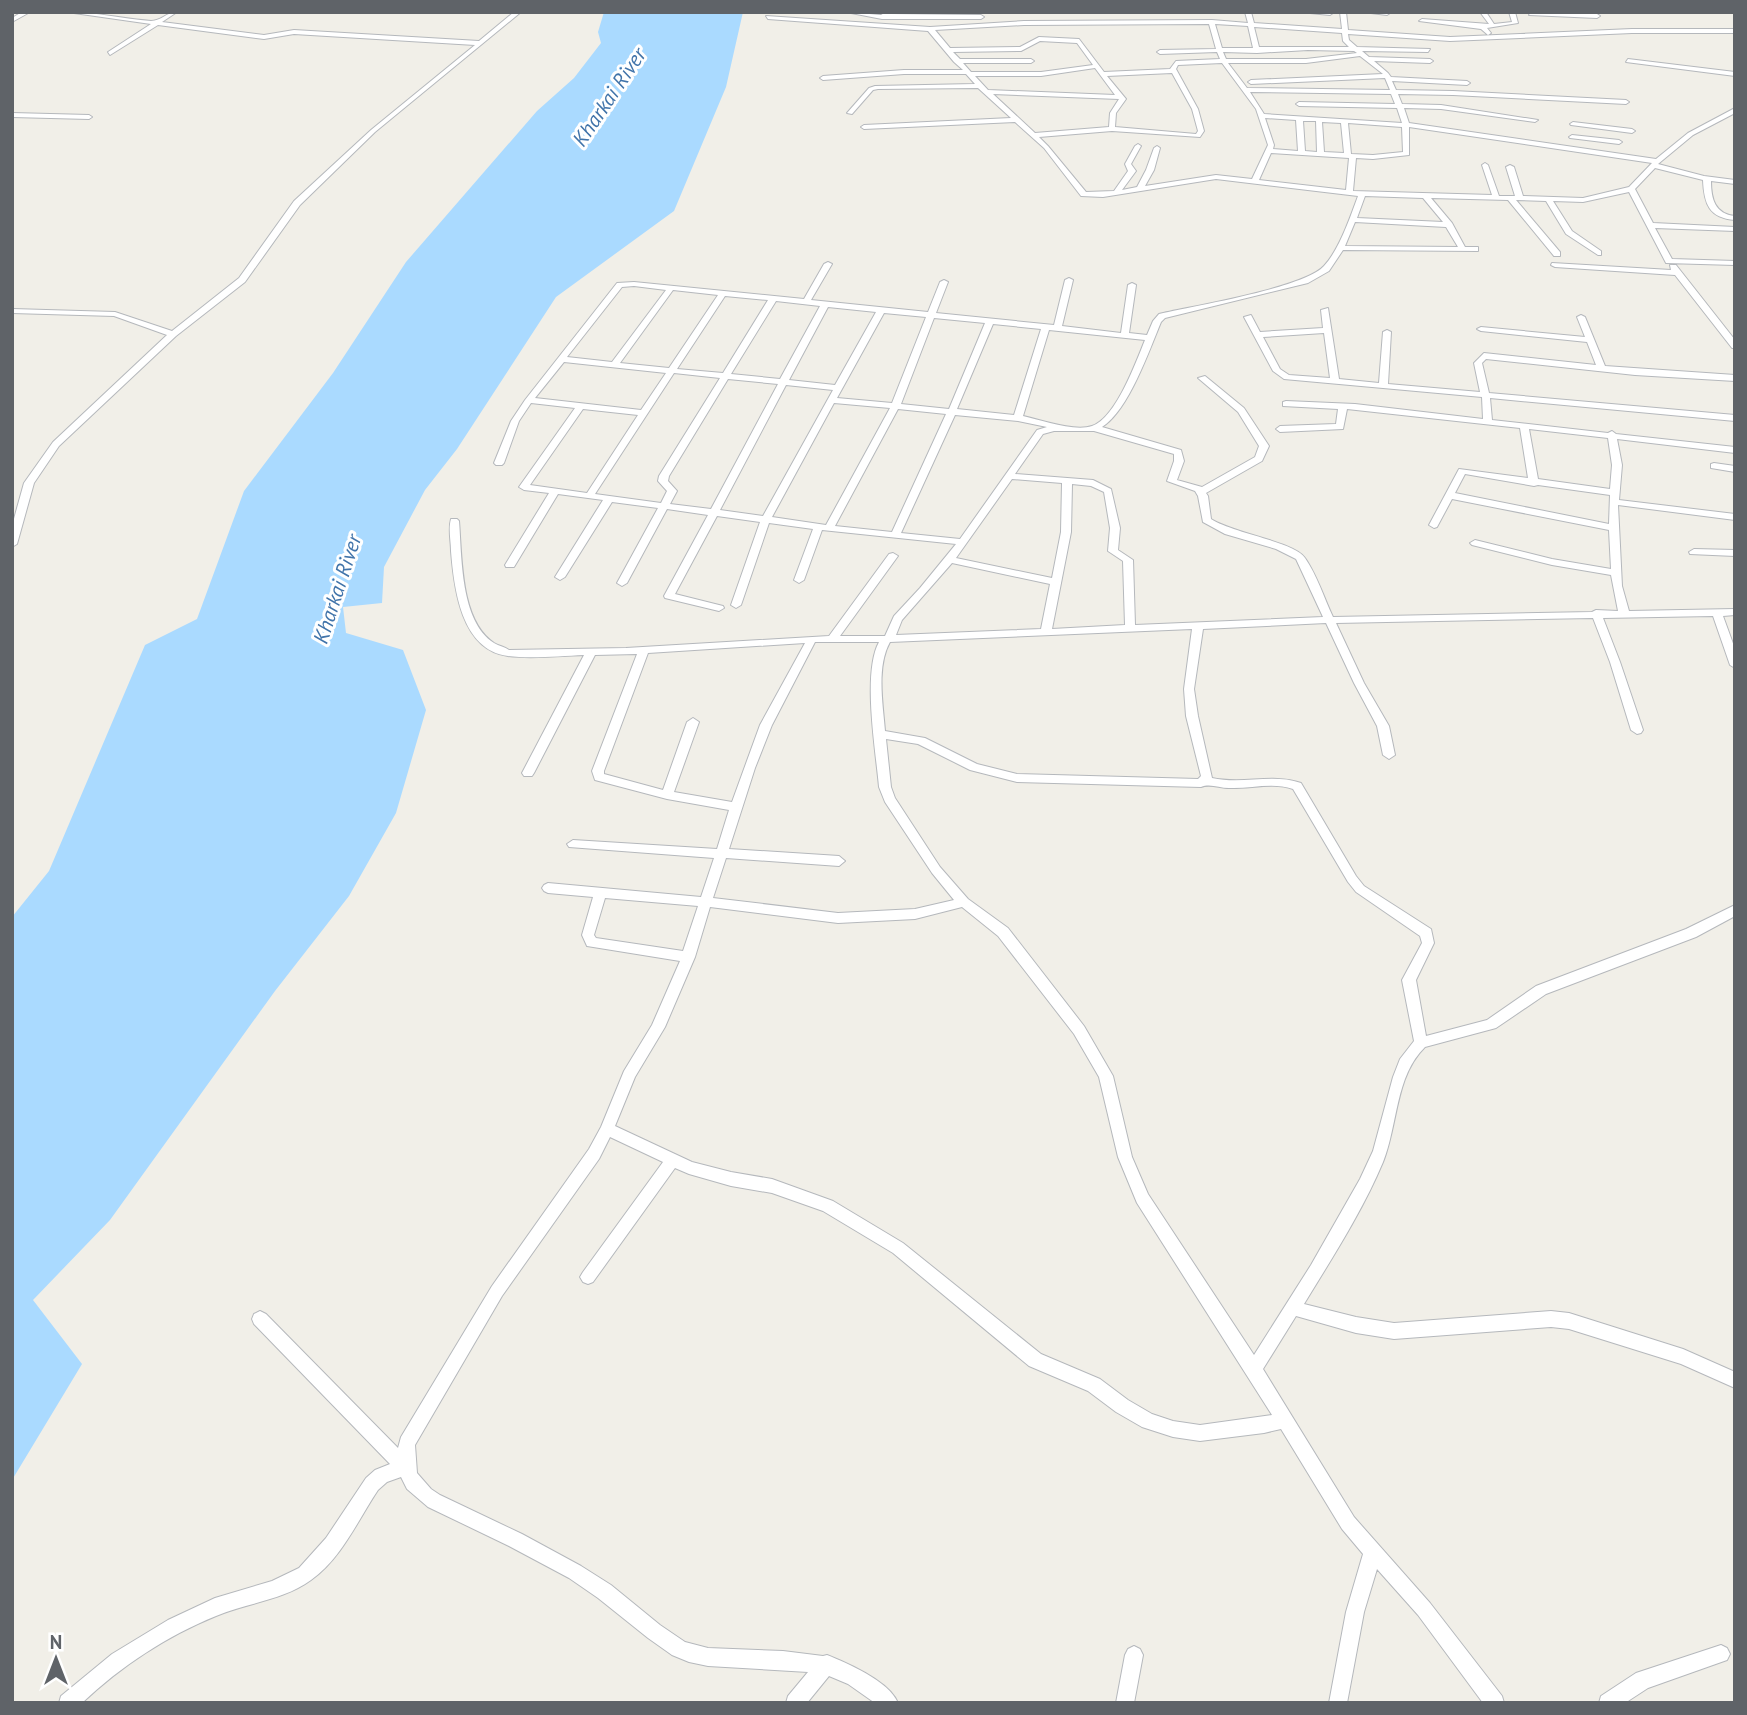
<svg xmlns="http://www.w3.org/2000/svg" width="1747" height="1715" viewBox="0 0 1747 1715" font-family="'PT Sans',sans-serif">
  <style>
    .water { fill: #aadaff }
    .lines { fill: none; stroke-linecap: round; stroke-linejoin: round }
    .street-casing { stroke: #b5b8bc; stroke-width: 2 }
    .street { fill: #fff; fill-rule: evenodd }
    .labels { text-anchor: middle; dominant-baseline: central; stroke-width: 6; stroke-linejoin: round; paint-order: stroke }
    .water-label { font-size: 21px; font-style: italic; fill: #4174aa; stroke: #fff }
  </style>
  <rect width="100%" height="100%" fill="#f1efe8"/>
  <path class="water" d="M604 12H743L726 87 674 211 556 297 457 449 425 490 384 567 382 603 343 607 346 633 403 650 426 710 396 813 349 896 275 991 110 1220 33 1300 82 1364 12 1480V917L49 871 145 645 197 619 244 491 333 373 406 262 537 111 574 78 601 43 598 32Z"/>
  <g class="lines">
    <defs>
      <path id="street" d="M22 12H30L12 22V18Z
        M67 12C96 12 123 19 151 21 161 21 167 12 177 12L162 22 264 35 294 30 479 41 514 12H521L375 132 300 205 245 282 176 336 59 446 34 483 17 544 12 547V526L24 483 53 442 167 335 114 316 12 313V309L115 312 172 331 239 278 294 201 371 130 475 45 294 34 264 39 158 25 110 55 108 52 151 24Z
        M846 12 881 15 886 12H894L891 14 981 15 984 17 981 19H882Z
        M1245 12H1251L1254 23 1342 29 1340 12H1346L1348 30 1450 37 1632 29H1735V33H1632L1450 41 1348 34 1349 40 1357 47 1430 49 1428 52 1362 51 1369 57 1430 59 1433 61 1430 63 1374 61 1388 73 1391 77 1467 81 1470 83 1467 85 1392 81 1396 90 1453 91 1626 100 1629 102 1626 104 1453 95 1398 94 1402 104 1441 105 1538 120 1535 122 1441 109 1404 108 1409 123 1656 159 1688 133 1735 108V113L1693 135 1658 164 1704 176 1735 180V184L1711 181C1711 199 1715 214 1735 216V220C1709 218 1704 204 1703 180L1655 168 1635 189 1653 223 1735 227V231L1655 228 1672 259 1735 261V265L1666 263 1629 192 1583 202 1553 201 1572 231 1601 251V255H1598L1566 234 1546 201 1516 200 1560 252V256H1554L1508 200 1431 198 1452 223 1465 247H1478V251L1343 250 1329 271 1308 283 1165 318 1161 322C1149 351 1128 411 1102 427L1181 450 1184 461 1177 480 1202 487 1255 457 1259 446 1238 412 1198 378 1205 376 1244 408 1269 446 1262 461 1206 493 1208 496 1211 519C1232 533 1295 542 1305 558 1317 575 1324 598 1333 617L1592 612 1596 610 1618 611 1611 575 1552 565 1472 545 1470 543 1475 540 1552 559 1611 569 1609 530 1452 499 1437 527 1434 528 1429 525 1459 469 1528 478 1520 428 1347 409 1343 429 1280 432 1276 429 1280 426 1336 424 1338 409 1283 406V402L1286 401 1355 404 1483 419 1482 397 1284 379 1273 371 1244 317 1251 315 1260 332 1323 328 1321 310 1328 308 1339 379 1379 383 1383 332 1387 330 1391 332 1388 384 1480 392 1474 363 1484 353 1596 365 1587 342 1481 331 1477 329 1481 327 1585 337 1577 317 1581 315 1585 317 1605 366 1735 375V381L1635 375 1486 359 1482 363 1489 393 1735 415V421L1490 398 1492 420 1608 433 1612 431 1616 434 1735 447V453L1617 439 1622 465 1619 500 1735 514V520L1618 505 1622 586 1629 611 1735 609V615L1723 616 1735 649V668L1730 665 1713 616 1603 618 1620 662 1643 730 1641 733 1637 734 1631 730 1610 662 1593 618 1336 623 1364 683 1389 726 1395 755 1389 759 1383 755 1377 726 1354 683 1326 623 1203 629 1194 689 1198 716 1212 778C1242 785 1272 773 1301 783L1356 876 1364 886 1431 929 1434 943 1416 980 1426 1036 1487 1020 1536 986 1686 929 1735 905V916L1696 937 1546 994 1496 1028 1425 1047C1395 1076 1398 1125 1383 1162 1362 1212 1332 1258 1304 1304L1356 1317 1394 1323 1551 1311 1569 1313 1683 1349 1735 1372V1388L1681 1364 1569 1329 1551 1327 1394 1339 1356 1333 1296 1316 1263 1369 1354 1517 1430 1603 1502 1696 1504 1703H1483L1418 1615 1377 1569 1364 1612 1347 1703H1329L1346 1612 1363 1554 1342 1529 1281 1429 1264 1433 1200 1441 1173 1437 1142 1427 1116 1412 1088 1391 1029 1366 893 1253 823 1211 772 1193 731 1186 689 1174 675 1168 593 1282 588 1284 583 1282 580 1277 583 1272 663 1162 610 1137 599 1159 502 1296 415 1445 417 1473 431 1489 440 1495 522 1534 581 1566 611 1585 660 1625 685 1642 708 1648 783 1651 823 1656 827 1655C847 1663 889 1681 898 1703H875L848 1684 829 1676 807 1703H786L788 1696 808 1672 708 1666 689 1662 672 1655 648 1638 598 1598 569 1578 509 1546 428 1507 407 1489 401 1477 387 1482 378 1490C358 1520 341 1559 311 1580 284 1600 247 1603 216 1616 167 1636 121 1666 82 1703H59L61 1696 112 1654 168 1620 215 1598 272 1581 299 1568 326 1538 366 1478 375 1470 390 1464 254 1324 252 1319 254 1314 260 1311 266 1314 398 1448 401 1437 492 1286 589 1149 601 1127 624 1071 652 1025 680 961 587 946 582 935 593 897 548 893 544 891 542 888 544 885 548 883 701 897 714 858 569 847 567 844 573 840 717 849 729 810 667 799 595 780 592 771 637 654 595 655 534 773 532 776H524L522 773 584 655C561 656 530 659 508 656 461 650 454 588 451 551 451 541 448 529 451 519H457L459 521C462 557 460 621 494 643 499 646 505 647 509 650L626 648 829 636 889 554 893 553 898 556 840 636H885L894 616 920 588 956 544 822 530 804 580 799 583 794 580 813 529 769 523 741 605 736 608 731 605 760 522 717 516 675 594 723 606 724 608 719 611 665 598 664 596 708 515 667 509 627 583 622 586 617 583 658 508 612 502 565 577 560 580 555 577 603 500 558 494 514 567H506L505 565 549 493 524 490 519 487 575 408 531 403 519 421 504 463 502 465H496L494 463 511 421 525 400 617 283 634 282 804 299 824 264 828 262 832 264 811 300 928 312 940 282 944 280 948 282 936 313 1054 325 1065 280 1069 278 1073 280 1062 326 1121 333 1128 285 1132 283 1136 285 1129 333 1147 335 1153 321 1159 314C1193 306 1304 288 1324 266 1339 250 1350 218 1358 196L1216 179 1103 197 1081 196 1044 148 1015 122 864 129 861 127 864 125 1011 118 978 88 878 89 873 90 852 114 847 113 869 88 875 86 975 84 966 74H904L823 80 820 78 823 76 904 70H963L954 62 928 31 768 19 766 16 930 27 1024 21 1212 20 1248 23ZM1209 24 1216 49 1160 50 1157 52 1160 54 1217 52 1220 59 1176 61 1170 69 1104 72 1079 39 1039 37 1020 47 950 48 935 30 1024 25ZM1215 24 1248 26 1253 48H1222ZM1254 27 1342 33 1343 41 1349 47H1259ZM1040 41 1077 43 1093 65 1041 72H971L963 63H1031L1034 61 1031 59H960L953 52 1021 51ZM1308 50 1354 51 1357 53 1306 59H1226L1223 52 1257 53ZM1360 56 1383 74 1251 80 1248 82 1251 84 1385 78 1390 90 1247 88 1228 63H1306ZM1222 63 1256 109 1268 145 1252 179 1216 175 1145 186 1154 170 1160 148 1157 146 1154 148 1146 170 1137 187 1122 190 1136 171 1131 164 1141 146 1138 144 1135 146 1125 164 1128 171 1114 191 1086 192 1048 146 1039 137 1112 131 1200 137 1204 131 1198 109 1176 69 1178 65ZM1095 68 1115 95 988 90 975 76H1041ZM1172 73 1192 109 1198 131 1196 134 1115 127 1116 113 1126 99 1107 76ZM1250 92 1391 94 1395 104 1299 102 1296 104 1299 106 1397 108 1402 123 1264 114ZM993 94 1119 99 1110 113 1109 127 1035 133ZM1265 118 1296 120 1298 151 1273 149 1274 145ZM1303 121H1316L1317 152 1305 151ZM1322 122 1341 123 1344 153 1324 152ZM1348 123 1402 127 1403 152 1373 155 1351 154ZM1409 127 1652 163 1629 187 1583 198 1523 196 1514 167 1510 165 1506 167 1515 196H1499L1488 165 1485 163 1482 165 1492 195 1353 191 1356 158 1373 159 1409 155ZM1271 153 1349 158 1346 190 1259 180ZM1365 196 1423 198 1443 222 1357 218ZM1355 222 1446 227 1458 247 1345 246ZM634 286 666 290 612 362 567 357 622 287ZM673 290 718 295 669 368 620 363ZM725 296 768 300 723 373 677 369ZM776 301 820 306 780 379 731 374ZM828 307 876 312 835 385 789 380ZM884 313 926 317 892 403 837 398ZM934 318 985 323 949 409 901 404ZM993 324 1041 329 1014 415 957 409ZM1049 330 1145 340C1136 362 1116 418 1092 426 1074 432 1041 420 1023 416ZM1324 333 1330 378 1289 375 1280 369 1263 337ZM564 362 666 373 641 410 535 398ZM674 373 720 378 659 476 658 481 667 491 661 503 595 494ZM728 379 778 384 711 509 670 504 677 491 668 481 669 476ZM786 385 833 390 763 516 720 510ZM834 403 890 408 826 525 772 517ZM583 409 638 415 587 493 530 485ZM898 409 946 414 892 532 835 526ZM955 415 1018 421 1047 427 1037 430 960 539 901 533ZM1529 429 1608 438 1612 465 1610 489 1538 479ZM1054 431H1094L1174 454V461L1167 481 1195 491 1198 496 1203 522 1225 534 1276 549 1296 559 1323 617 1135 625 1133 560 1118 550 1120 528 1111 489 1093 480 1015 474 1043 434ZM1465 474 1534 486 1538 485 1610 495 1609 524 1455 493ZM1012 479 1062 483 1061 532 1052 578 956 558ZM1072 484 1091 486 1104 492 1110 528 1108 551 1123 561 1125 625 1052 629 1071 532ZM952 563 1050 584 1041 629 896 635 902 620ZM1192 629 1184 689 1186 716 1201 776 1198 779 1017 774 977 764 925 738 885 731C883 704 876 667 890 642ZM815 642H879C862 673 876 752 879 787L885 802 932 873 954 900 915 909 838 913 713 898 726 858 839 866 845 861 839 856 729 849 755 768 772 725ZM805 643 760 725 732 802 674 792 699 722 693 718 687 722 663 790 604 774V771L648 653ZM886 739 918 744 970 770 1017 782 1201 787C1210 783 1219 788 1229 788 1250 789 1272 782 1293 789L1348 882 1356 892 1420 936 1422 943 1402 980 1414 1041 1400 1059 1393 1077 1373 1151 1360 1179 1311 1265 1254 1355 1148 1194 1132 1157 1113 1076 1084 1026 1008 928 968 899 940 867 895 798 891 787ZM605 898 698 906 683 951 596 938 594 935ZM710 907 838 923 915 919 962 907 998 936 1074 1034 1099 1077 1118 1157 1137 1203 1272 1415 1200 1425 1173 1421 1152 1414 1128 1400 1100 1379 1041 1354 903 1243 833 1201 772 1179 731 1172 692 1162 615 1126 635 1077 665 1027 695 957Z
        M1300 12H1332L1333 13 1330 15Z
        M1363 12H1389L1390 13 1387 15Z
        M1480 12H1486L1494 24 1512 22 1509 12H1515L1518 23 1487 28 1491 33 1488 35 1481 29 1419 21 1422 19 1489 24Z
        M1531 12 1597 14 1600 16 1597 18 1529 15Z
        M1628 59 1735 72V76L1626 62Z
        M12 113 89 115 92 117 89 119 12 117Z
        M1573 122 1632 129 1635 131 1632 133 1571 125 1570 124Z
        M1572 135 1619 140 1622 142 1619 144 1570 138 1569 137Z
        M1552 263 1671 270 1670 265H1676L1735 340V348H1732L1675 275 1555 267 1551 265Z
        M1714 463 1735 466V472L1711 468V464Z
        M1694 549 1735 550V556L1690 554 1689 552Z
        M1721 1645 1727 1648 1730 1654 1727 1660 1648 1688 1625 1703H1599L1601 1696 1636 1673Z
        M1134 1646 1140 1649 1143 1655 1134 1703H1116L1125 1655 1128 1649Z"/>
    </defs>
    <use href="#street" class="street-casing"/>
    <use href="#street" class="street"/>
  </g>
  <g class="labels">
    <g class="water-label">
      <text transform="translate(609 97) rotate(-56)">Kharkai River</text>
      <text transform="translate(337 589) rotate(-72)">Kharkai River</text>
    </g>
  </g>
  <rect width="1747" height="1715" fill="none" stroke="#5f6368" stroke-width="28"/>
  <g transform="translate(56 1659)" stroke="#ffffff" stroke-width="5" paint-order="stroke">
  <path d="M0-5L12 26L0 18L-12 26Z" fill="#5f6368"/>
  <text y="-10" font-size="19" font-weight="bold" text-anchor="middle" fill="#5f6368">N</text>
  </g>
</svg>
